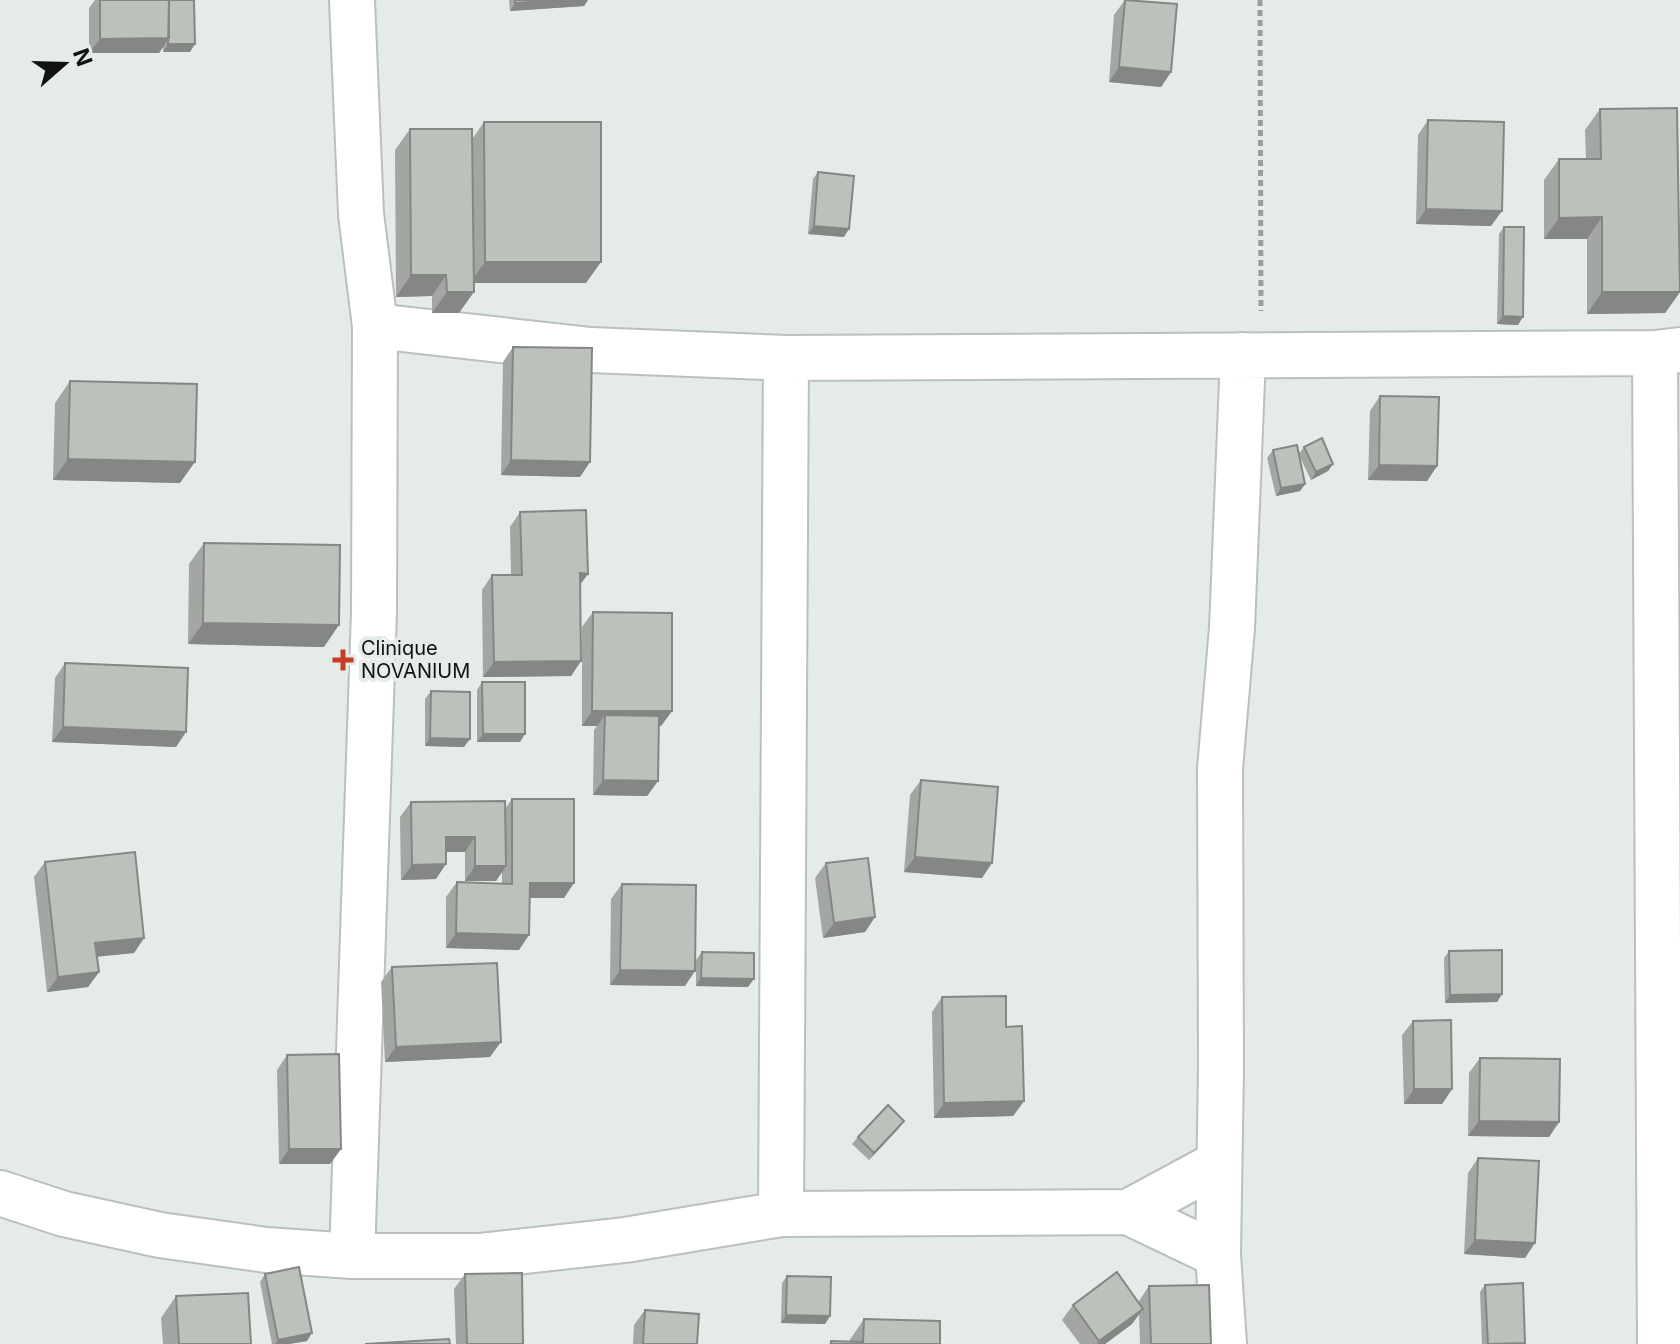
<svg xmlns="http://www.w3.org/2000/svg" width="1680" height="1344" viewBox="0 0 1680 1344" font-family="Inter,sans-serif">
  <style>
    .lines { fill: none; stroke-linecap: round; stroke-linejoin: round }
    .minor-casing { stroke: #bac0bd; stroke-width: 48 }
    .path { stroke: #999e9c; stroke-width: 5; stroke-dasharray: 6 4; stroke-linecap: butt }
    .minor { stroke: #fff; stroke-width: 44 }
    .wall { fill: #a3a6a2 }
    .shaded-wall { fill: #848784 }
    .building { fill: #bdc1bc; stroke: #848784; stroke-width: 2 }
    .poi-dot { fill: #c73b27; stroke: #e5ebe8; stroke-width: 3 }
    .labels { text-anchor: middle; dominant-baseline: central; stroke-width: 8; stroke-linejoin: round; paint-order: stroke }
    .poi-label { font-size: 20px; fill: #101211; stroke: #e5ebe8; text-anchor: start }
  </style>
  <rect width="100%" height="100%" fill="#e5ebe8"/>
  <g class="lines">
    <defs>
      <path id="minor" d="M375 326 591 350 786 358 1655 353 1680 350
        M1655 353 1660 1344
        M0 1193 64 1214 160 1235 266 1250 352 1256H479L625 1240 781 1214 1128 1212 1218 1255
        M1128 1212 1219 1163
        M781 1214 786 358
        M352 1256 374 611 375 326 361 214 352 0
        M1224 1344 1218 1255 1221 1068 1220 769 1232 628 1243 355"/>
    </defs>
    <use href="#minor" class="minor-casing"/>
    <path class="path" d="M1260 0 1261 311"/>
    <use href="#minor" class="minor"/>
  </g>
  <path class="wall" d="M95 0H194L190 52H163V47L159 53H89V8Z
    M509 0H588L584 6 510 11Z
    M1125 0 1171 72 1161 87 1109 82 1114 15Z
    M1600 109 1680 292 1665 313 1587 314V239H1544V180L1559 159H1586L1585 130Z
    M1428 120 1491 226 1416 224 1418 135Z
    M484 122 586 283H474L459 313H432V296L396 297 395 150 410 129 473 138Z
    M818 172 844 237 808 234 813 179Z
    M1504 227 1518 325 1497 324 1499 234Z
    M513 347 580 477 501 475 503 362Z
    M70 381 180 483 53 480 55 403Z
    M1380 396 1437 466 1427 481 1368 480 1370 411Z
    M1304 447 1333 464 1328 471 1311 480 1299 455 1305 484 1300 491 1276 496 1267 458 1273 450 1299 454Z
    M520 512 588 574 580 585 581 661 571 676 483 677 482 590 492 575H511L510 527Z
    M204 543 324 647 188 644 189 564Z
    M593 612 672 711 661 726H659L658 781 647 796 593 795 594 730 597 726H582V627Z
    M65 663 176 747 52 742 55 678Z
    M482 682 520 742H477V690Z
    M431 691 464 747 425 746V699Z
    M921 780 982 878 904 872 910 795Z
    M512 799 564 898H530L519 950 446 948V897L457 882 502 884V872L496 881H465V852H446L436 879 401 880 400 817 411 802 505 809Z
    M45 862 144 938 134 953 97 956 99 972 88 987 47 992 34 877Z
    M826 863 875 917 865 932 823 938 815 878Z
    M622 884 685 986 610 985 611 899Z
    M1449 951 1502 994 1497 1002 1445 1003 1444 958Z
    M702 952 748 987 696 986V960Z
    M392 967 490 1057 385 1062 381 982Z
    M942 997 1006 1027 1024 1101 1013 1116 934 1118 932 1012Z
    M1413 1021 1452 1089 1442 1104H1404L1402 1035Z
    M287 1055 341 1149 330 1164H279L277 1070Z
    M1480 1058 1559 1122 1549 1137 1468 1136 1469 1073Z
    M899 1128 869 1160 852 1144 858 1137Z
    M1478 1158 1525 1258 1464 1254 1468 1173Z
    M265 1274 307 1341 289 1344H272L260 1282Z
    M465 1274 523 1344H456L454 1289Z
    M787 1276 830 1316 825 1324 781 1323 782 1283Z
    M1485 1285 1525 1343 1524 1344H1482L1480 1292Z
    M1149 1286 1211 1344H1140L1139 1314 1132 1324 1105 1344H1080L1062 1320 1073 1305 1139 1303V1301Z
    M176 1296 251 1344H163L161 1318Z
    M645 1310 697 1344H633L634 1325Z
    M864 1319 940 1344H829L831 1341H849Z"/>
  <path class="shaded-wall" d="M566 0H588L584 6 510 11 515 3Z
    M169 38 159 53H89L100 39Z
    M168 44H195L190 52H163Z
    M1119 67 1171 72 1161 87 1109 82Z
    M1426 209 1502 211 1491 226 1416 224Z
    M1602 217 1587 239H1544L1559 218Z
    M814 226 849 229 844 237 808 234Z
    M485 262H601L586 283H470Z
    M411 275H446L432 296 396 297Z
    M447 292H474L459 313H432Z
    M1602 292H1680L1665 313 1587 314Z
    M1503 316 1523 317 1518 325 1497 324Z
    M68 459 195 462 180 483 53 480Z
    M511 460 590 462 580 477 501 475Z
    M1333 464 1328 471 1311 480 1316 472Z
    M1379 465 1437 466 1427 481 1368 480Z
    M1305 484 1300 491 1276 496 1281 488Z
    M580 573 588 574 577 588Z
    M203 623 339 625 324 647 188 644Z
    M581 661 571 676 483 677 494 662Z
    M592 711H672L661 726H604L605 715 597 726H582Z
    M63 727 186 732 176 747 52 742Z
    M483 734H525L520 742H477Z
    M430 738 470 739 464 747 425 746Z
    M603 780 658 781 647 796 593 795Z
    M446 837H475L465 852H436Z
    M915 857 992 863 982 878 904 872Z
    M446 864 436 879 401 880 412 865Z
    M475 866H506L496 881H465Z
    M530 883H574L564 898H520Z
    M875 917 865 932 823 938 834 923Z
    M456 933 529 935 519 950 446 948Z
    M144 938 134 953 85 958 95 943Z
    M620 970 695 971 685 986 610 985Z
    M99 972 88 987 47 992 58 977Z
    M701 978 754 979 748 987 696 986Z
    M1502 994 1497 1002 1445 1003 1450 995Z
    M501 1042 490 1057 385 1062 396 1047Z
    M1414 1089H1452L1442 1104H1404Z
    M1024 1101 1013 1116 934 1118 944 1103Z
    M904 1121 899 1128 869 1160 874 1153Z
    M1479 1121 1559 1122 1549 1137 1468 1136Z
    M289 1149H341L330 1164H279Z
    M1475 1240 1535 1243 1525 1258 1464 1254Z
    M1143 1309 1132 1324 1105 1344H1097L1099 1341Z
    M786 1315 830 1316 825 1324 781 1323Z
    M312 1333 307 1341 289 1344H275L278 1340Z"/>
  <path class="building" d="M100 0H169V38L100 39Z
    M169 0H194L195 44H168Z
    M515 0H566L515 3Z
    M1125 0 1177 4 1171 72 1119 67Z
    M1677 108 1680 292H1602V217L1559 218V159H1601L1600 109Z
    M1428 120 1504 122 1502 211 1426 209Z
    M484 122H601V262H485Z
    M410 129H472L474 292H447L446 275H411Z
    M818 172 854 176 849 229 814 226Z
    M1504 227H1524L1523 317 1503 316Z
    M513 347 592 348 590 462 511 460Z
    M70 381 197 384 195 462 68 459Z
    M1380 396 1439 397 1437 466 1379 465Z
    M1322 438 1333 464 1316 472 1304 447Z
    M1297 445 1305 484 1281 488 1273 450Z
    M586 510 588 574 580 573 581 661 494 662 492 575H522L520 512Z
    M204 543 340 545 339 625 203 623Z
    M593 612 672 613V711H592Z
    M65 663 188 668 186 732 63 727Z
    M482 682H525V734H483Z
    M431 691 470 692V739L430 738Z
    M605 715 659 716 658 781 603 780Z
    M921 780 998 787 992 863 915 857Z
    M512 799H574V883H530L529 935 456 933 457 882 512 884Z
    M505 801 506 866H475V837H446V864L412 865 411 802Z
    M135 852 144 938 95 943 99 972 58 977 45 862Z
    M868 858 875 917 834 923 826 863Z
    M622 884 696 885 695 971 620 970Z
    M1502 950V994L1450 995 1449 951Z
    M702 952 754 953V979L701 978Z
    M497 963 501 1042 396 1047 392 967Z
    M1006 996V1027L1022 1026 1024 1101 944 1103 942 997Z
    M1451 1020 1452 1089H1414L1413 1021Z
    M339 1054 341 1149H289L287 1055Z
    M1480 1058 1560 1059 1559 1122 1479 1121Z
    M888 1105 904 1121 874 1153 858 1137Z
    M1478 1158 1539 1161 1535 1243 1475 1240Z
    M299 1267 312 1333 278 1340 265 1274Z
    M1117 1272 1143 1309 1099 1341 1073 1305Z
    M522 1273 523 1344H467L465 1274Z
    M787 1276 831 1277 830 1316 786 1315Z
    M1523 1283 1525 1343 1488 1344 1485 1285Z
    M1209 1285 1211 1344H1151L1149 1286Z
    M248 1293 251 1344H179L176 1296Z
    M645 1310 699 1314 697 1344H643Z
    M864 1319 940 1321V1344H831V1341L863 1342Z
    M449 1339 450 1344H365Z"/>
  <path class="poi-dot" d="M339 648h8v8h8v8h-8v8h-8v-8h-8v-8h8z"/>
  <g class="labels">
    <g class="poi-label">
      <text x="361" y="648">Clinique<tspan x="361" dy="23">NOVANIUM</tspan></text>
    </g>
  </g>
  <g transform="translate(64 64) rotate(70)" stroke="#e5ebe8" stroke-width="6" paint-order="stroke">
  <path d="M0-6L14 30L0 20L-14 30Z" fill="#101211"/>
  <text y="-12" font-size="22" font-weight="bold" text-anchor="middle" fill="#101211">N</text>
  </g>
</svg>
